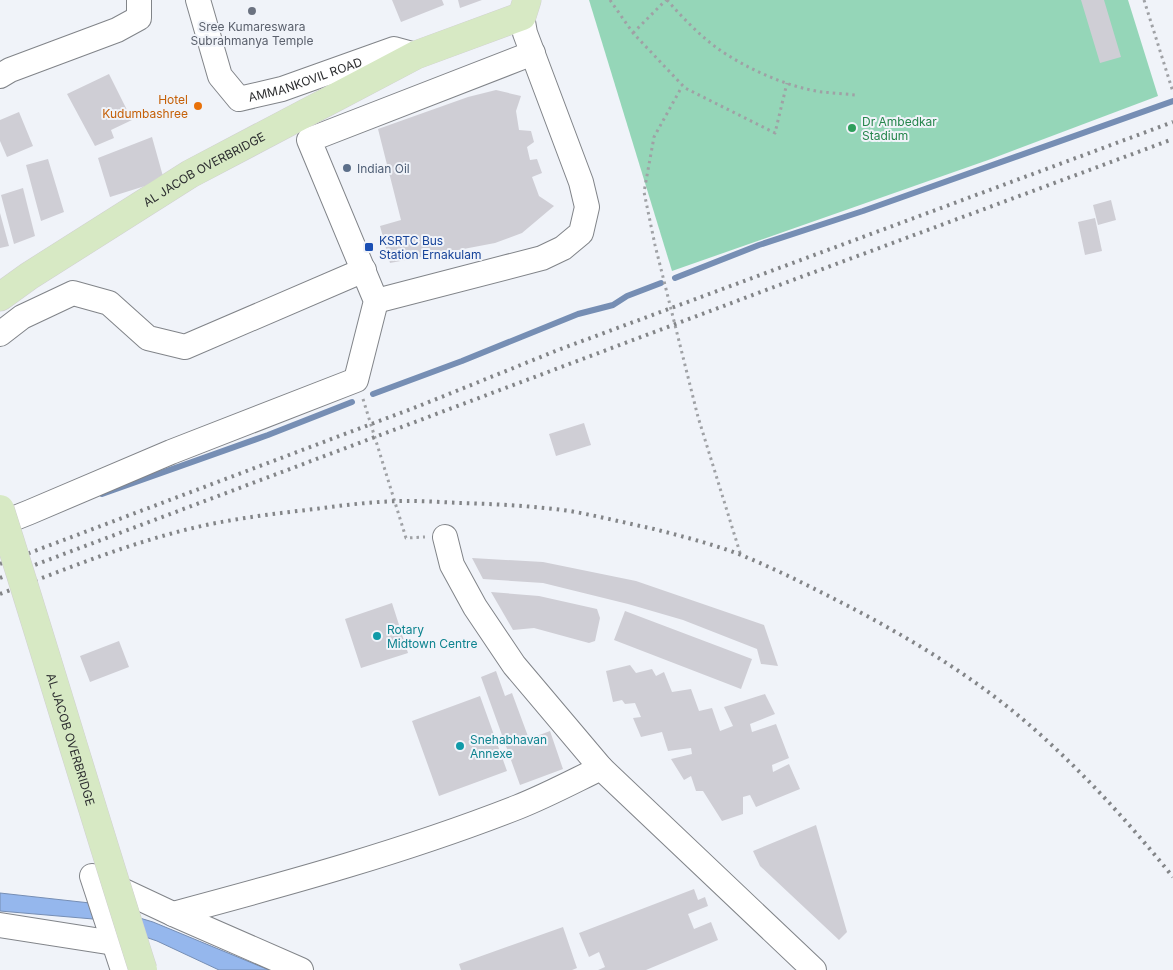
<svg xmlns="http://www.w3.org/2000/svg" width="1173" height="970" viewBox="0 0 1173 970" font-family="Inter,sans-serif">
  <style>
    .green { fill: #95d6b8 }
    .water { fill: #95b7ed; stroke: #768eb4 }
    .lines { fill: none; stroke-linecap: round; stroke-linejoin: round }
    .stream { stroke: #768eb4; stroke-width: 6 }
    .building { fill: #cfced5 }
    .minor-casing { stroke: #818489; stroke-width: 26 }
    .major-casing { stroke: #d1d1d1; stroke-width: 29 }
    .path { stroke: #9fa1a5; stroke-width: 3; stroke-dasharray: 2.5 4; stroke-linecap: butt }
    .minor { stroke: #fff; stroke-width: 24 }
    .major { stroke: #d7e9c4; stroke-width: 28 }
    .rail { stroke: #838588; stroke-width: 4; stroke-dasharray: 2.5 5; stroke-linecap: butt }
    .major-bridge-casing { stroke: #d1d1d1; stroke-width: 29; stroke-linecap: butt }
    .major-bridge { stroke: #d7e9c4; stroke-width: 28 }
    .worship-dot { fill: #6b7280; stroke: #f0f3f9; stroke-width: 2 }
    .food-dot { fill: #e8710a; stroke: #f0f3f9; stroke-width: 2 }
    .leisure-dot { fill: #2e9e5b; stroke: #f0f3f9; stroke-width: 2 }
    .service-dot { fill: #5c6f8a; stroke: #f0f3f9; stroke-width: 2 }
    .transit-dot { fill: #1a4fb4; stroke: #f0f3f9; stroke-width: 2 }
    .culture-dot { fill: #0f9aa8; stroke: #f0f3f9; stroke-width: 2 }
    .labels { text-anchor: middle; dominant-baseline: central; stroke-width: 4; stroke-linejoin: round; paint-order: stroke }
    .worship-label { font-size: 12px; fill: #5b616d; stroke: #f0f3f9 }
    .street-label { font-size: 12px; fill: #2d2e30; stroke: #f0f3f9 }
    .food-label { font-size: 12px; fill: #c56008; stroke: #f0f3f9; text-anchor: end }
    .leisure-label { font-size: 12px; fill: #27864d; stroke: #f0f3f9; text-anchor: start }
    .service-label { font-size: 12px; fill: #4e5e75; stroke: #f0f3f9; text-anchor: start }
    .transit-label { font-size: 12px; fill: #164399; stroke: #f0f3f9; text-anchor: start }
    .culture-label { font-size: 12px; fill: #0d838f; stroke: #f0f3f9; text-anchor: start }
  </style>
  <rect width="100%" height="100%" fill="#f0f3f9"/>
  <path class="green" d="M589 0H1128L1158 96 991 159 672 271Z"/>
  <path class="water" d="M0 893 90 903 153 922 269 970H219L157 941 93 919 0 911Z"/>
  <g class="lines">
    <path class="stream" d="M675 278 759 245 863 211 1173 101
      M373 394 462 361 578 314 613 305 627 296 661 283
      M102 494 268 435 352 402"/>
  </g>
  <path class="building" d="M392 0H442L444 5 401 22Z
    M458 0H482L460 8Z
    M1081 0H1104L1121 57 1100 63Z
    M109 74 132 120 111 130 114 138 95 146 67 94Z
    M496 90 521 96 516 111 519 130 531 131 534 142 527 147 530 160 537 159 542 173 532 177 539 196 554 206 522 233 495 243 390 263 380 226 401 220 378 129 468 97Z
    M19 112 33 146 7 157 0 141V120Z
    M152 137 164 180 110 197 98 158Z
    M48 159 64 212 41 221 26 165Z
    M23 188 35 236 14 244 1 195Z
    M1111 200 1116 220 1098 225 1093 205Z
    M0 213 9 246 0 248Z
    M1095 218 1102 251 1085 255 1078 222Z
    M584 423 591 445 556 456 549 434Z
    M472 558 543 562 636 581 764 625 778 666 761 664 757 649 683 620 628 604 543 583 483 579Z
    M491 592 539 596 597 609 600 618 595 641 589 643 534 628 513 630Z
    M392 603 408 653 361 668 345 619Z
    M625 611 752 659 741 689 614 640Z
    M119 641 129 667 90 682 80 656Z
    M630 665 636 673 652 669 656 676 664 672 672 692 691 689 699 711 712 708 720 731 733 726 724 707 765 694 775 714 750 724 752 732 776 724 789 758 772 765 773 772 789 764 800 789 756 807 750 795 743 797V814L722 821 703 791H696L691 776 684 780 671 759 692 754 691 748 668 751 662 732 641 737 633 718 641 717 635 703 625 704 622 700 613 702 606 671Z
    M496 671 505 696 512 693 529 739 550 731 563 769 520 785 481 677Z
    M480 696 507 771 439 796 412 721Z
    M816 825 847 932 839 940 760 866 753 851Z
    M694 889 698 900 705 897 708 906 688 914 694 929 711 922 718 940 646 970H598L605 967 599 952 589 957 579 933Z
    M563 927 577 968 572 970H461L459 964Z"/>
  <g class="lines">
    <defs>
      <g id="minor">
        <path id="s1" d="M198 0 220 76 239 99 282 89 394 49 416 55"/>
        <path d="M0 76 10 70 117 30 139 18V0"/>
        <path d="M376 301 542 258 563 248 581 233 587 207 581 182 525 33 522 16"/>
        <path d="M0 334 22 317 73 293 109 303 148 338 185 347 364 270"/>
        <path d="M0 524 30 512 171 452 356 380 376 301 309 140 533 53"/>
        <path d="M445 537 452 565 475 607 514 665 601 768"/>
        <path d="M173 914C289 883 406 851 518 807 546 796 574 781 601 768L814 970"/>
        <path d="M0 925 114 943"/>
        <path d="M123 970 92 876 173 914 301 970"/>
      </g>
      <g id="major">
        <path id="s2" d="M0 297 29 276 190 174 416 55 522 16 527 0"/>
      </g>
    </defs>
    <use href="#minor" class="minor-casing"/>
    <use href="#major" class="major-casing"/>
    <path class="path" d="M610 0 633 33 685 88 775 133 787 83
      M667 0C682 17 698 34 717 48 745 68 787 87 822 92 833 93 845 94 856 95
      M1144 0 1173 92
      M633 33 666 0
      M680 90 654 137 644 192 655 245 698 417 741 556
      M363 399 406 538 425 537"/>
    <use href="#minor" class="minor"/>
    <use href="#major" class="major"/>
    <path class="rail" d="M0 564 419 406 558 350 1173 122
      M0 578 774 287 1173 139
      M0 594C69 568 138 539 211 524 246 517 280 513 315 509 345 505 376 501 407 501 424 501 442 502 459 503 496 504 534 506 570 511 598 516 626 523 654 529 681 536 709 543 736 553 774 568 811 587 848 606 912 639 980 681 1034 729 1085 774 1130 824 1173 877"/>
    <defs>
      <g id="major-bridge">
        <path id="s3" d="M0 509C49 663 94 817 143 970"/>
      </g>
    </defs>
    <use href="#major-bridge" class="major-bridge-casing"/>
    <use href="#major-bridge" class="major-bridge"/>
  </g>
  <circle class="worship-dot" cx="252" cy="11" r="5"/>
  <circle class="food-dot" cx="198" cy="106" r="5"/>
  <circle class="leisure-dot" cx="852" cy="128" r="5"/>
  <circle class="service-dot" cx="347" cy="168" r="5"/>
  <rect class="transit-dot" x="364" y="242" width="10" height="10" rx="2.5"/>
  <g class="culture-dot">
    <circle cx="377" cy="636" r="5"/>
    <circle cx="460" cy="746" r="5"/>
  </g>
  <g class="labels">
    <g class="worship-label">
      <text x="252" y="26">Sree Kumareswara<tspan x="252" dy="14">Subrahmanya Temple</tspan></text>
    </g>
    <g class="street-label">
      <text stroke="none"><textPath href="#s1" startOffset="178">AMMANKOVIL ROAD</textPath></text>
      <text stroke="none"><textPath href="#s2" startOffset="241">AL JACOB OVERBRIDGE</textPath></text>
      <text stroke="none"><textPath href="#s3" startOffset="241">AL JACOB OVERBRIDGE</textPath></text>
    </g>
    <g class="food-label">
      <text x="188" y="99">Hotel<tspan x="188" dy="14">Kudumbashree</tspan></text>
    </g>
    <g class="leisure-label">
      <text x="862" y="121">Dr Ambedkar<tspan x="862" dy="14">Stadium</tspan></text>
    </g>
    <g class="service-label">
      <text x="357" y="168">Indian Oil</text>
    </g>
    <g class="transit-label">
      <text x="379" y="240">KSRTC Bus<tspan x="379" dy="14">Station Ernakulam</tspan></text>
    </g>
    <g class="culture-label">
      <text x="387" y="629">Rotary<tspan x="387" dy="14">Midtown Centre</tspan></text>
      <text x="470" y="739">Snehabhavan<tspan x="470" dy="14">Annexe</tspan></text>
    </g>
  </g>
</svg>
